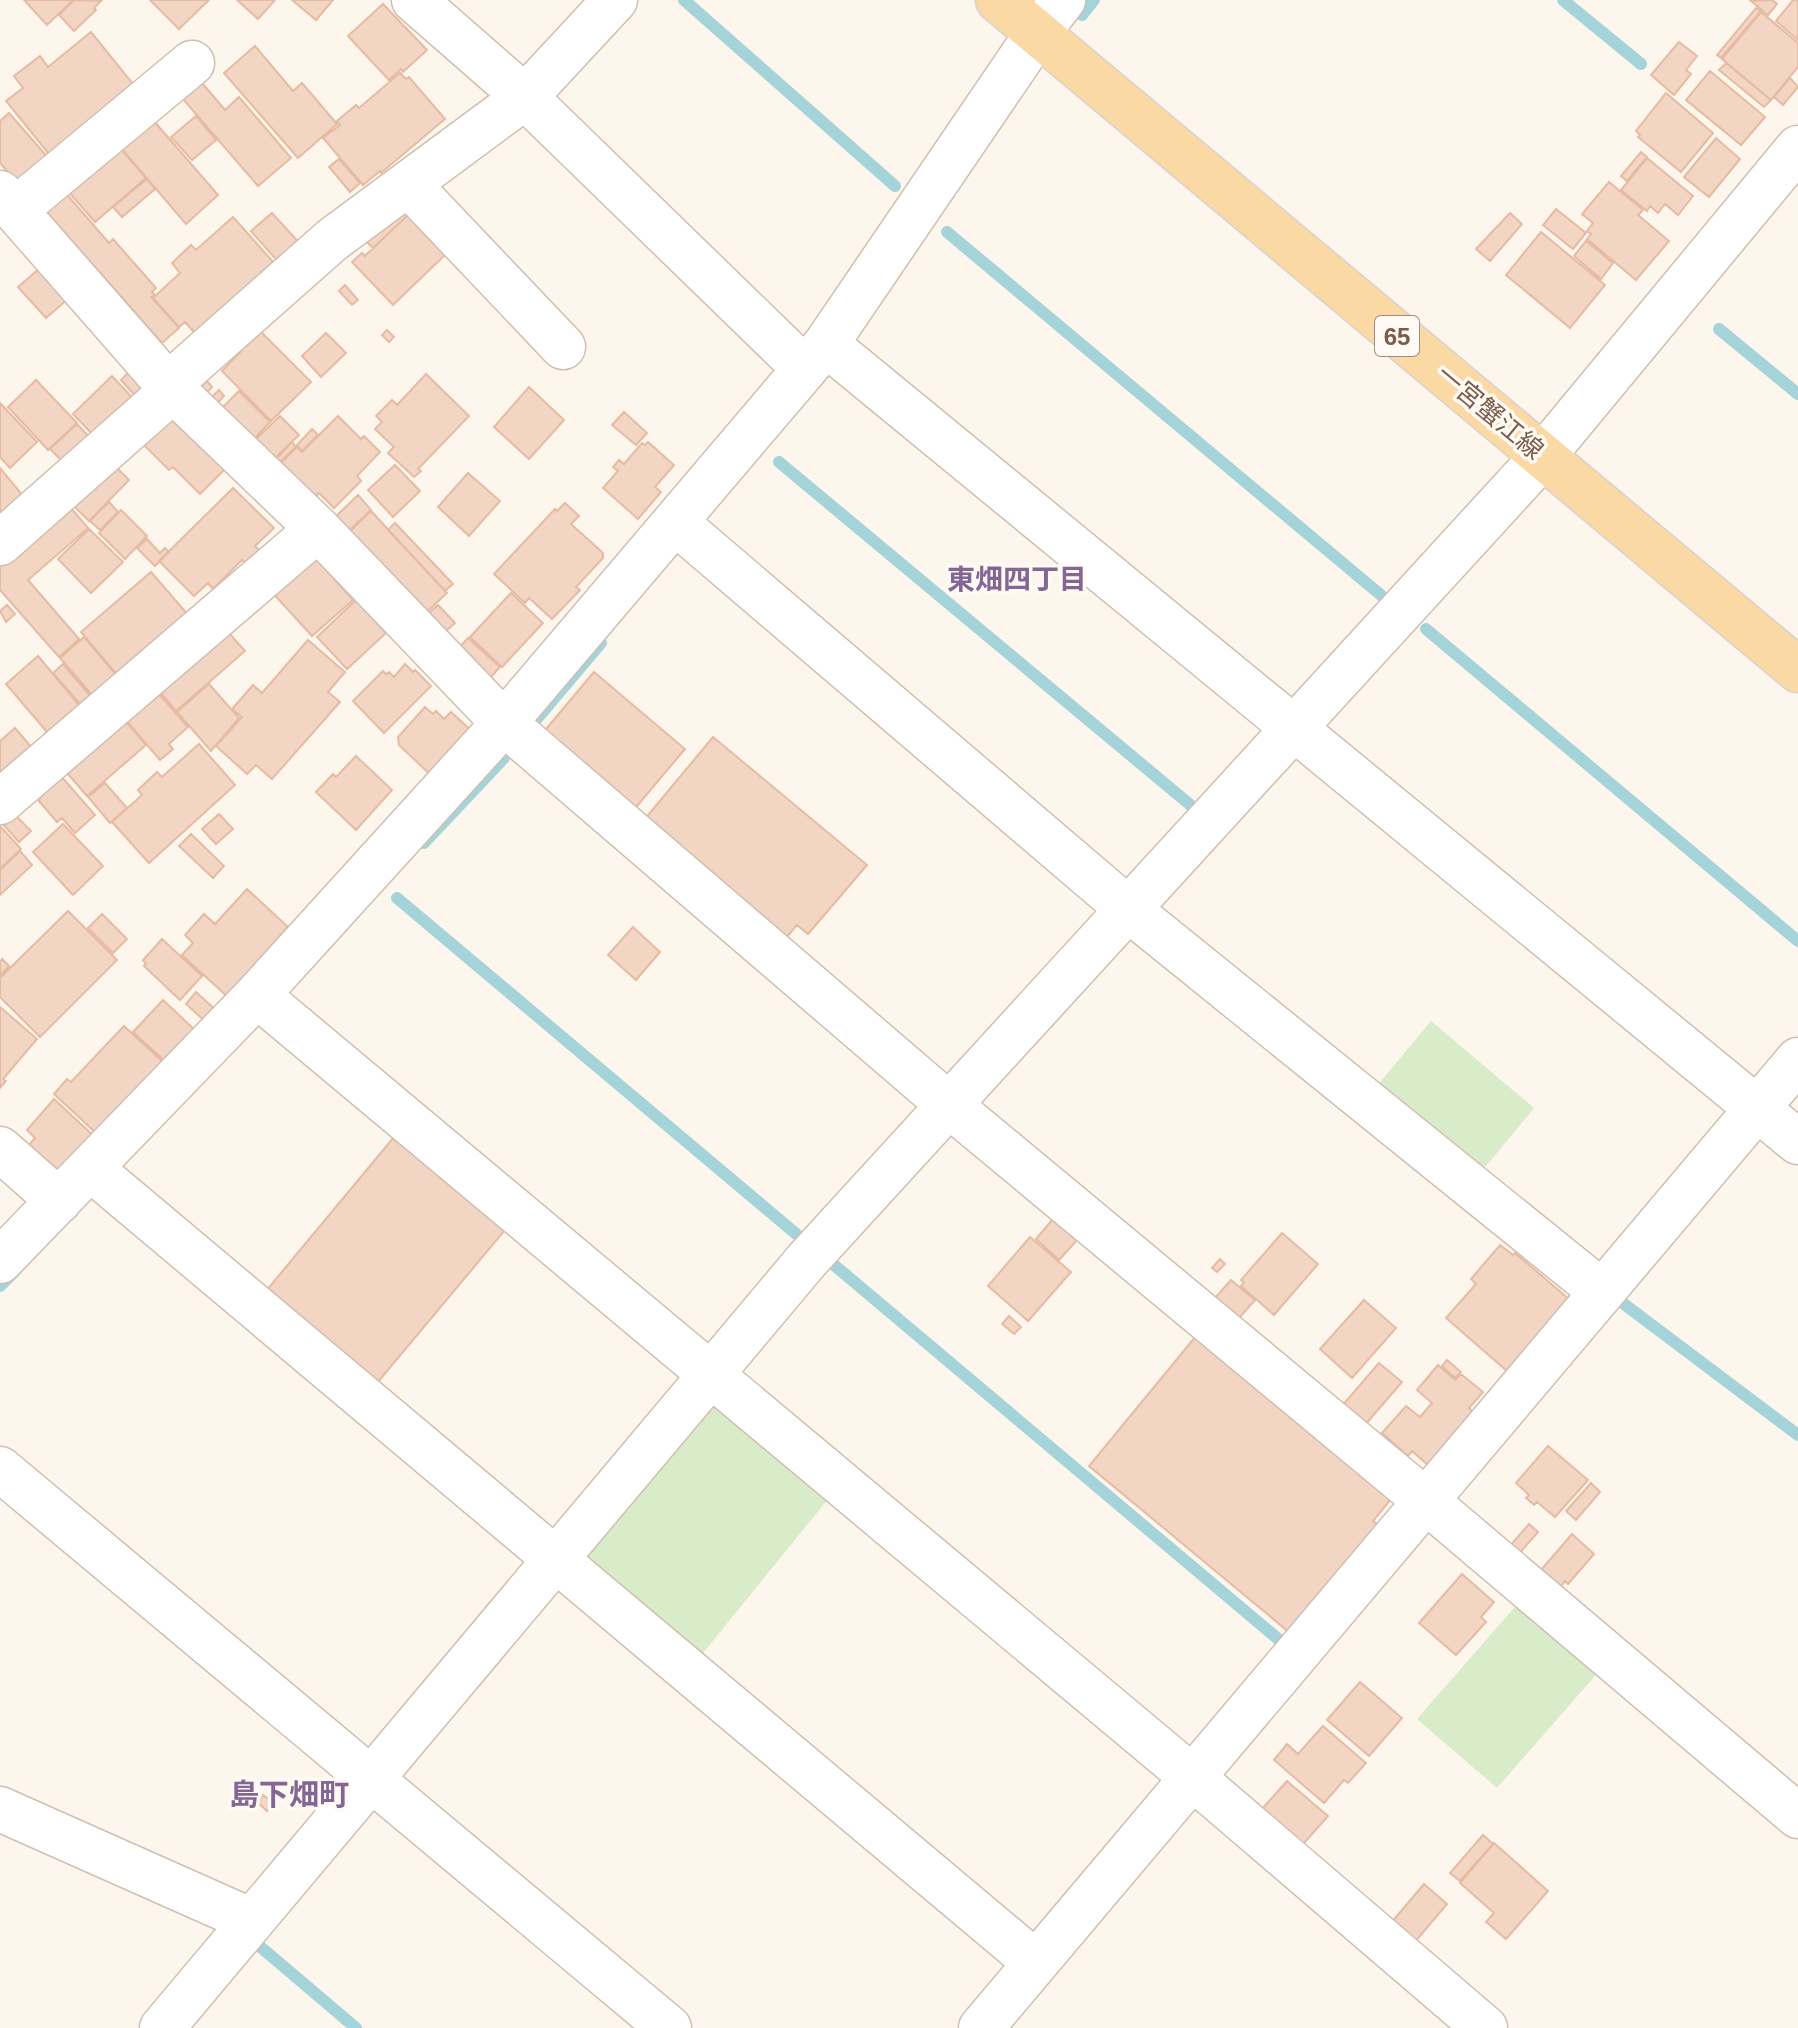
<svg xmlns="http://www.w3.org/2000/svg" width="1798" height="2028" viewBox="0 0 1798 2028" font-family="Helvetica,'Noto Sans JP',sans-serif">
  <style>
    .green { fill: #d8ecc9 }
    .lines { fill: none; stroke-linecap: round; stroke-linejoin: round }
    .stream { stroke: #a5d3da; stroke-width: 12 }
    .building { fill: #f3d5c3; stroke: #e6bba3; stroke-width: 2 }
    .minor-casing { stroke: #d1beb0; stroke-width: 47 }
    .major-casing { stroke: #dad1cd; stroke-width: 47 }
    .minor { stroke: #fff; stroke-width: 44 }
    .major { stroke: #fbd9a5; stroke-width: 44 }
    .labels { text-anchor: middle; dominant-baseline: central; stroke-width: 7; stroke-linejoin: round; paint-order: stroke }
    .shield { fill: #fffaf3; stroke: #a28b7f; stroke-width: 2 }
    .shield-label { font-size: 24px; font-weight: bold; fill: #7a5c4d }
    .street-label { font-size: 26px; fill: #7a5c4d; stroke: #fffaf3 }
    .neighbourhood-label { font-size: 28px; font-weight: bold; fill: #846695; stroke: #fffaf3 }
    .quarter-label { font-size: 30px; font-weight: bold; fill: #846695; stroke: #fffaf3 }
  </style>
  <rect width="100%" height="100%" fill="#fdf6ec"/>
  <path class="green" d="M1431 1021 1534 1108 1476 1178 1371 1093Z
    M724 1402 833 1493 694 1664 577 1551 703 1404Z
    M1520 1601 1601 1669 1497 1788 1417 1719Z"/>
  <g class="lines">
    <path class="stream" d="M684 0 895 186
      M1563 0 1641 64
      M1082 15 1094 0
      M947 232 1382 596
      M1719 329 1798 394
      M779 462 1194 808
      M1426 629 1798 941
      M530 727 601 643
      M424 843 504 758
      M397 898 801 1238
      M827 1259 1284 1644
      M0 1286 15 1271
      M1616 1298 1798 1435
      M256 1943 356 2028"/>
  </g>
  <path class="building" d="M24 0H73L47 25Z
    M74 0 101 1 94 8 96 10 74 31 59 15Z
    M150 0H209L179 29Z
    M237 0H275L258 19Z
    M292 0H333L316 20Z
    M1772 0 1777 4 1768 15 1751 1Z
    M1793 0H1798V40L1776 21Z
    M383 4 427 50 403 72 401 69 389 80 348 36Z
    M1756 8 1761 11 1721 58 1717 55Z
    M1761 12 1798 43V67L1771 100 1722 59Z
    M91 32 138 90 53 159 6 101 23 88 14 76 40 56 48 67Z
    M1679 42 1697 56 1686 70 1691 74 1674 95 1651 75Z
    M255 46 293 91 302 83 337 124 298 158 224 73Z
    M1726 63 1771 100 1764 107 1719 70Z
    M1710 71 1765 117 1741 145 1686 100Z
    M400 73 406 79 409 77 445 119 381 173 380 171 363 185 323 138 340 125 337 121 356 105 359 108Z
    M196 76 225 110 239 97 291 158 258 186 177 92Z
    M1790 78 1798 87 1783 105 1774 97Z
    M1666 93 1713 133 1681 172 1638 137 1640 135 1636 131Z
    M9 113 50 160 20 186 0 163V121Z
    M196 116 216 140 192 160 171 137Z
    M153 120 218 195 186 224 121 148Z
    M1716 138 1740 159 1709 197 1684 177Z
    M119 147 146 178 95 222 68 191Z
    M1641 152 1647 157 1627 181 1621 176Z
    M1647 158 1693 196 1678 215 1665 204 1658 213 1650 206 1647 211 1621 190Z
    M339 159 360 183 350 192 329 167Z
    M147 179 155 189 122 217 113 207Z
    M1609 182 1643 210 1638 215 1669 241 1636 280 1587 239 1591 234 1587 231 1593 223 1582 214Z
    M63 190 109 243 113 239 156 288 152 292 155 295 151 297 179 328 162 343 43 208Z
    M403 206 410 213 373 248 363 238Z
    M1556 209 1586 233 1573 249 1543 225Z
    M411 212 448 252 393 305 352 262 362 253 365 256Z
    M272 213 302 246 281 265 251 231Z
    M1510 213 1522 224 1490 261 1476 249Z
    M233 217 274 263 195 333 185 322 179 327 153 298 180 273 172 263 191 245 196 250Z
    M1541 232 1605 285 1570 328 1506 275Z
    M1586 241 1613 263 1601 279 1574 256Z
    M40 268 68 299 46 318 18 287Z
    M345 285 358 300 352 305 339 291Z
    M387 330 394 337 389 342 382 335Z
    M260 331 311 382 271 421 222 371Z
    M326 333 346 353 321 377 302 356Z
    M132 369 150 387 138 399 121 380Z
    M426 374 469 416 418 469 421 471 414 477 388 453 394 447 375 429 382 422 376 416 392 400 397 405Z
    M112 376 140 406 101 443 73 414Z
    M36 380 77 423 48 450 8 407Z
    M207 381 212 387 205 395 199 388Z
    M529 387 564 420 529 459 494 427Z
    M219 390 224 396 215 406 209 400Z
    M239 391 270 422 249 444 217 413Z
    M0 403 37 442 10 468 0 457Z
    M171 404 230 464 200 494 173 467 169 470 137 438Z
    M624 412 647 433 636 445 612 425Z
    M280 416 299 435 271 462 252 443Z
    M338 416 361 439 364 436 380 452 357 476 361 481 334 508 319 493 313 499 282 468 285 466 281 463 297 447 302 452Z
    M77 424 92 440 66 465 50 449Z
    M312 429 318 435 302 451 297 445Z
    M292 442 296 447 279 463 275 460Z
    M648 442 674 465 655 487 661 492 638 519 603 488 618 471 613 467 619 460 624 464 642 443 645 445Z
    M108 459 129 480 89 521 67 499Z
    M395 465 420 491 393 517 368 490Z
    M0 468 29 503 0 527Z
    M468 473 500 501 469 536 438 507Z
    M233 488 274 528 255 546 262 553 249 567 242 560 213 589 208 583 194 596 159 561Z
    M358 495 371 510 343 536 330 522Z
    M65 501 88 528 28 580 79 639 59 657 0 590V562Z
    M109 502 118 512 100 530 90 521Z
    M565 503 579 516 571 524 603 553V558L576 587 580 590 552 619 529 598 525 603 494 574 555 509 557 511Z
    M121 510 147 536 125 559 99 533Z
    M371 511 447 593 419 619 344 537Z
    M395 523 453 584 445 591 388 530Z
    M89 529 123 562 91 593 58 559Z
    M147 539 160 553 165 548 169 552 155 566 137 548Z
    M311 553 353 600 312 636 270 590Z
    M151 572 189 616 119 677 81 632Z
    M511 593 543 623 502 667 470 637Z
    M356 600 386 633 347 669 317 637Z
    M7 605 15 614 6 622 0 611Z
    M438 605 455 623 438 638 421 620Z
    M220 623 245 651 176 711 154 685Z
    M84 637 122 682 99 703 60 658Z
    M468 638 500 667 490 678 458 649Z
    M308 640 345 672 328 692 340 702 272 779 256 765 247 774 216 746 242 717 232 709 253 685 262 693Z
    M38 656 79 705 47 732 6 684Z
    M63 664 97 704 87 712 53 673Z
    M405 664 413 672 415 670 431 686 384 733 353 701 383 671 386 674 389 672 394 677Z
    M594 672 685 749 632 812 541 735Z
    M209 684 239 718 211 751 177 712Z
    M151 685 188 727 169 744 173 749 160 760 119 712Z
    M425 707 433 714 436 711 444 719 451 712 475 734 434 778 399 745 398 737Z
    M121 716 146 745 87 796 62 767Z
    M15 728 38 755 7 781 0 773V741Z
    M713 737 867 865 808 934 797 925 785 939 644 820Z
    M199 744 235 785 149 863 112 822 142 795 138 790 157 772 162 777Z
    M356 756 392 790 356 830 316 792 333 774 336 777Z
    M60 775 95 815 75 833 62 818 57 822 38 800 42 796 40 792Z
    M105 783 127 808 110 823 88 797Z
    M13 813 31 831 19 842 2 823Z
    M219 814 233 829 216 844 202 829Z
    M63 824 103 866 73 895 33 852Z
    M0 826 21 849 0 869Z
    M191 834 224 866 213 878 179 846Z
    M20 851 32 865 0 895V870Z
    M247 889 288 927 254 965 258 969 230 999 182 955 193 943 185 935 204 914 215 924Z
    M68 911 117 960 40 1037 0 997V978Z
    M102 914 127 939 113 953 88 928Z
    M633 927 660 952 636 980 608 955Z
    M162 939 202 976 180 1000 144 966 146 964 143 960Z
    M2 959 9 966 0 976V962Z
    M196 992 218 1012 208 1024 186 1004Z
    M163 1000 198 1033 169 1065 133 1032Z
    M0 1007 37 1039 3 1079 6 1081 0 1088Z
    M124 1026 163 1062 95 1132 54 1094 67 1079 71 1082Z
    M54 1099 97 1139 52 1177 28 1146 35 1138 27 1130Z
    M399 1131 510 1224 372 1389 261 1297Z
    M1053 1219 1077 1240 1059 1260 1036 1239Z
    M1282 1233 1318 1264 1274 1315 1241 1286 1244 1282 1241 1280Z
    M1030 1237 1071 1272 1028 1321 988 1286Z
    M1500 1245 1513 1255 1515 1253 1569 1299 1507 1371 1446 1318 1476 1284 1471 1279Z
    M1220 1259 1225 1264 1217 1272 1212 1268Z
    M1231 1280 1255 1300 1239 1318 1215 1298Z
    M1364 1300 1396 1328 1352 1378 1320 1349Z
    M1009 1316 1021 1327 1014 1334 1002 1324Z
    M1196 1336 1391 1499 1373 1521 1379 1526 1290 1633 1089 1466Z
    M1447 1360 1461 1372 1455 1378 1442 1366Z
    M1379 1363 1402 1382 1364 1426 1342 1406Z
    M1438 1365 1455 1380 1461 1374 1483 1392 1469 1408 1474 1413 1429 1466 1412 1451 1408 1456 1382 1433 1406 1406 1420 1417 1432 1403 1417 1390Z
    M1548 1446 1588 1480 1555 1517 1537 1502 1534 1505 1526 1498 1529 1495 1516 1483Z
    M1591 1483 1600 1492 1576 1520 1566 1511Z
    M1529 1524 1538 1532 1518 1555 1509 1547Z
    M1572 1534 1594 1554 1568 1584 1565 1581 1560 1587 1541 1570Z
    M1462 1574 1494 1602 1481 1617 1486 1622 1456 1655 1419 1623Z
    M1360 1682 1402 1718 1369 1756 1327 1720Z
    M1323 1726 1366 1763 1348 1783 1344 1780 1324 1803 1274 1760 1287 1744 1298 1754Z
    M1287 1781 1328 1816 1297 1851 1261 1810Z
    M263 1795 274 1803 267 1811 257 1802Z
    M1483 1835 1493 1844 1460 1881 1450 1873Z
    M1494 1843 1548 1891 1506 1939 1486 1922 1494 1913 1460 1883Z
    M1424 1884 1447 1904 1414 1943 1391 1923Z"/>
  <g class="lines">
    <defs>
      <path id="minor" d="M414 0 525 97 805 369
        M408 184 563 347
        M0 193 168 385 318 529 504 723 949 1105 1426 1501 1798 1816
        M15 210 192 63
        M826 344 1798 1142
        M168 385 332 240 525 97 615 0
        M675 522 1128 909 1602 1292
        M0 543 173 390
        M0 802 318 529
        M257 995 1192 1777 1485 2028
        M0 1149 59 1201
        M91 1169 1036 1963
        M0 1261 257 995 504 723 826 344 1037 34 1063 0
        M0 1469 669 2028
        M0 1809 252 1921
        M162 2028 807 1260 1543 456 1798 148
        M981 2028 1798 1060"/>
      <path id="major" d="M998 0 1798 670"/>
    </defs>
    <use href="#minor" class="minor-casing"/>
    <use href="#major" class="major-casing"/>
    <use href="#minor" class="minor"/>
    <use href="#major" class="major"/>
  </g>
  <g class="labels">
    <rect class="shield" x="1375" y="316" width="44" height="40" rx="6"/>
    <g class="shield-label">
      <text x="1397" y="336">65</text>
    </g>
    <g class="street-label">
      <text transform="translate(1490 412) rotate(40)">一宮蟹江線</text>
    </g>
    <g class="neighbourhood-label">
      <text x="1017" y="579">東畑四丁目</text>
    </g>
    <g class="quarter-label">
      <text x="289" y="1794">島下畑町</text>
    </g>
  </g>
</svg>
